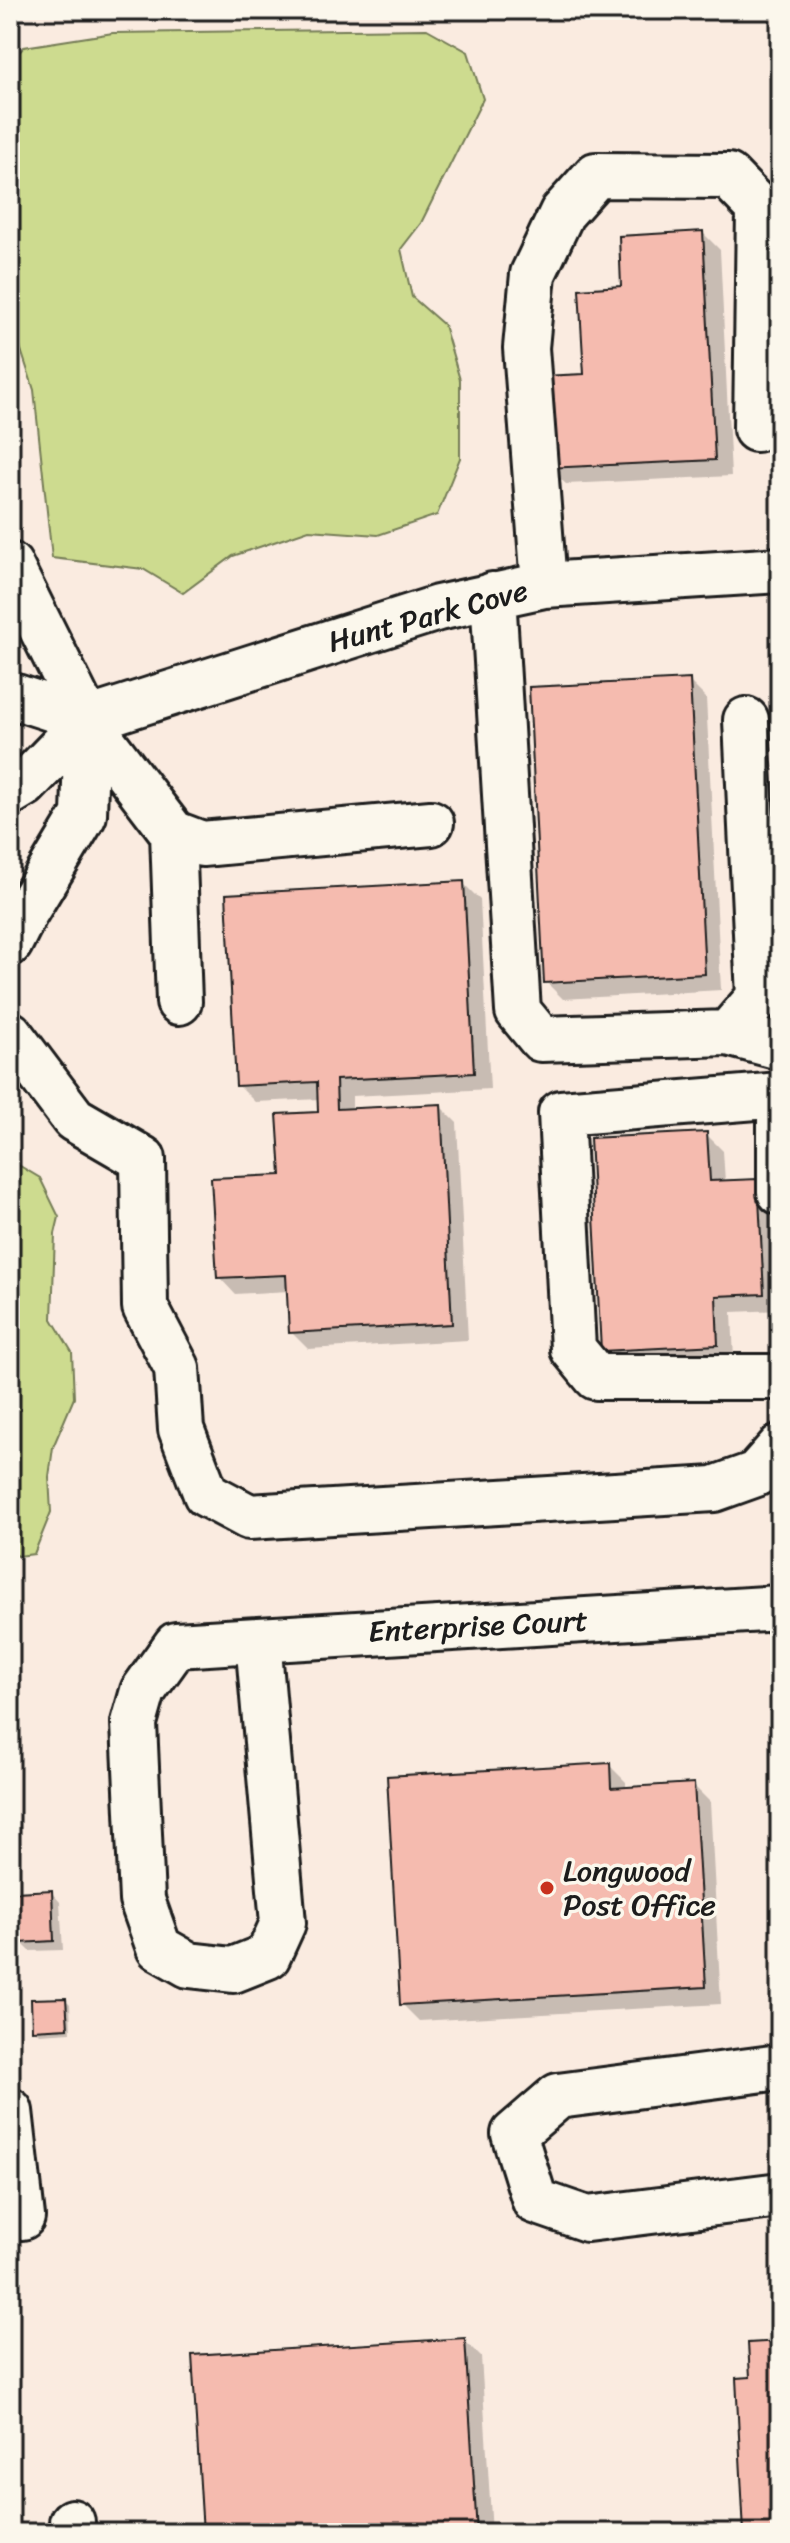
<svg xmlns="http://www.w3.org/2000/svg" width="790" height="2543" viewBox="0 0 790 2543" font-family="Sriracha,sans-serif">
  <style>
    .green { fill: #cddb8f; stroke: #747c56; stroke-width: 2 }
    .shadow { fill: #0003 }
    .building { fill: #f5bbaf; stroke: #1c1c1c; stroke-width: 2 }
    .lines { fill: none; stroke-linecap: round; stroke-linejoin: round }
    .minor-casing { stroke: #1c1c1c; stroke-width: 50 }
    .minor { stroke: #fbf7ec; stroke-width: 44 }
    .poi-dot { fill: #c8321e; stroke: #fbf7ec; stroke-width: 3 }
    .labels { text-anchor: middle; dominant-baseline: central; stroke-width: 7; stroke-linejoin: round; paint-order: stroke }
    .street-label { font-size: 30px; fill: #1c1c1c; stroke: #fbf7ec }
    .poi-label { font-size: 30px; fill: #1c1c1c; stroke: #fbf7ec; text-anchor: start }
  </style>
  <rect width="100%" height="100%" fill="#faebe0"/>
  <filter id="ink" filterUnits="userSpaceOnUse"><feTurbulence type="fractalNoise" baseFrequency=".0125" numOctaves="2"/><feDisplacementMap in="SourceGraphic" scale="16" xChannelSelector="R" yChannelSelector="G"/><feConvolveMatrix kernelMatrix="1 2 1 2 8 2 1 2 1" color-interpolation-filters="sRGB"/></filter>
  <g filter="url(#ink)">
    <path class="green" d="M427 29 468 52 483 99 421 223 401 249 412 297 444 325 460 380V458L437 515 378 535 309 530 233 556 183 593 143 569 52 558 34 390 10 316V62L24 47 113 33Z
      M10 1160 40 1178 59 1217 55 1234 52 1319 72 1352 74 1398 53 1447 49 1477 51 1512 34 1554 18 1556 10 1550Z"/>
    <path class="shadow" d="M703 233 720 250 731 476 566 484 549 468 586 376Z
      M689 681 706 698 721 990 563 999 546 982Z
      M463 883 480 900 490 1089 352 1096V1110L440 1106 457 1123 468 1340 308 1349 291 1332 289 1291 235 1294 219 1277 320 1114V1099L255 1102 238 1085Z
      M706 1134 723 1151 725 1182 774 1198 780 1310 732 1312 734 1361 620 1367 603 1351Z
      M609 1765 626 1782V1789L693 1785 710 1802 721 2004 419 2021 402 2004Z
      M51 1892 60 1902 63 1950 30 1951 21 1942Z
      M66 2000 70 2004 71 2032 39 2034 34 2029Z
      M464 2340 481 2357 492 2533H205Z"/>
    <path class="building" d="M703 231 715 460 547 468 543 376 584 374 579 289 621 286 619 236Z
      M690 679 705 974 544 983 529 687Z
      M464 881 474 1073 336 1080 337 1109 441 1104 452 1324 289 1333 286 1275 217 1278 211 1178 281 1175 277 1114 318 1112 317 1082 236 1086 226 894Z
      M707 1132 710 1181 758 1179 764 1294 716 1296 718 1345 601 1351 590 1138Z
      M610 1763 611 1788 694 1783 706 1987 400 2005 387 1776Z
      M52 1890 54 1941 19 1943 16 1892Z
      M66 1998 68 2028 32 2030 31 1999Z
      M465 2338 477 2533H203L192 2355Z
      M780 2341V2533H744L736 2378 750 2377 748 2343Z"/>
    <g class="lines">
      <defs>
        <path id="minor" d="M10 565 87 720 173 833 202 844 431 823
          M544 585 526 348 533 274 562 213 596 175 728 176 759 208 756 429
          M493 595 518 1011 541 1039 728 1033 759 997 746 720
          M10 695 87 720
          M10 793 25 784 87 720 438 608 544 585 780 570
          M173 833 179 1002
          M10 943 25 913 84 815 87 720
          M728 1033 780 1047
          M10 1034 74 1119 143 1159 145 1307 177 1368 181 1429 206 1494 249 1517 714 1489 756 1474 780 1447
          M780 1095 561 1113 573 1349 596 1377H780
          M780 1097V1192
          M258 1640 283 1923 268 1956 233 1970 189 1965 159 1948 142 1900 134 1723 143 1691 176 1645 780 1608
          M780 2067 558 2096 514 2134 535 2201 587 2219 780 2195
          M10 2111 22 2217H10
          M72 2522V2533"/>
      </defs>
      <use href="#minor" class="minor-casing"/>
      <use href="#minor" class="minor"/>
    </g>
  </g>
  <circle class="poi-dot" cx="547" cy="1888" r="8"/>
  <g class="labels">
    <g class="street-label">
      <text transform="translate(428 616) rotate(-15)">Hunt Park Cove</text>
      <text transform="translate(478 1626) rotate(-3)">Enterprise Court</text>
    </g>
    <g class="poi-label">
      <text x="563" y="1871">Longwood<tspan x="563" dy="34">Post Office</tspan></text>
    </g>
  </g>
  <rect width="790" height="2543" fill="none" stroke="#fbf7ec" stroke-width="40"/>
  <rect x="20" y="20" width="750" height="2503" fill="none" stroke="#1c1c1c" stroke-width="3" filter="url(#ink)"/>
</svg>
